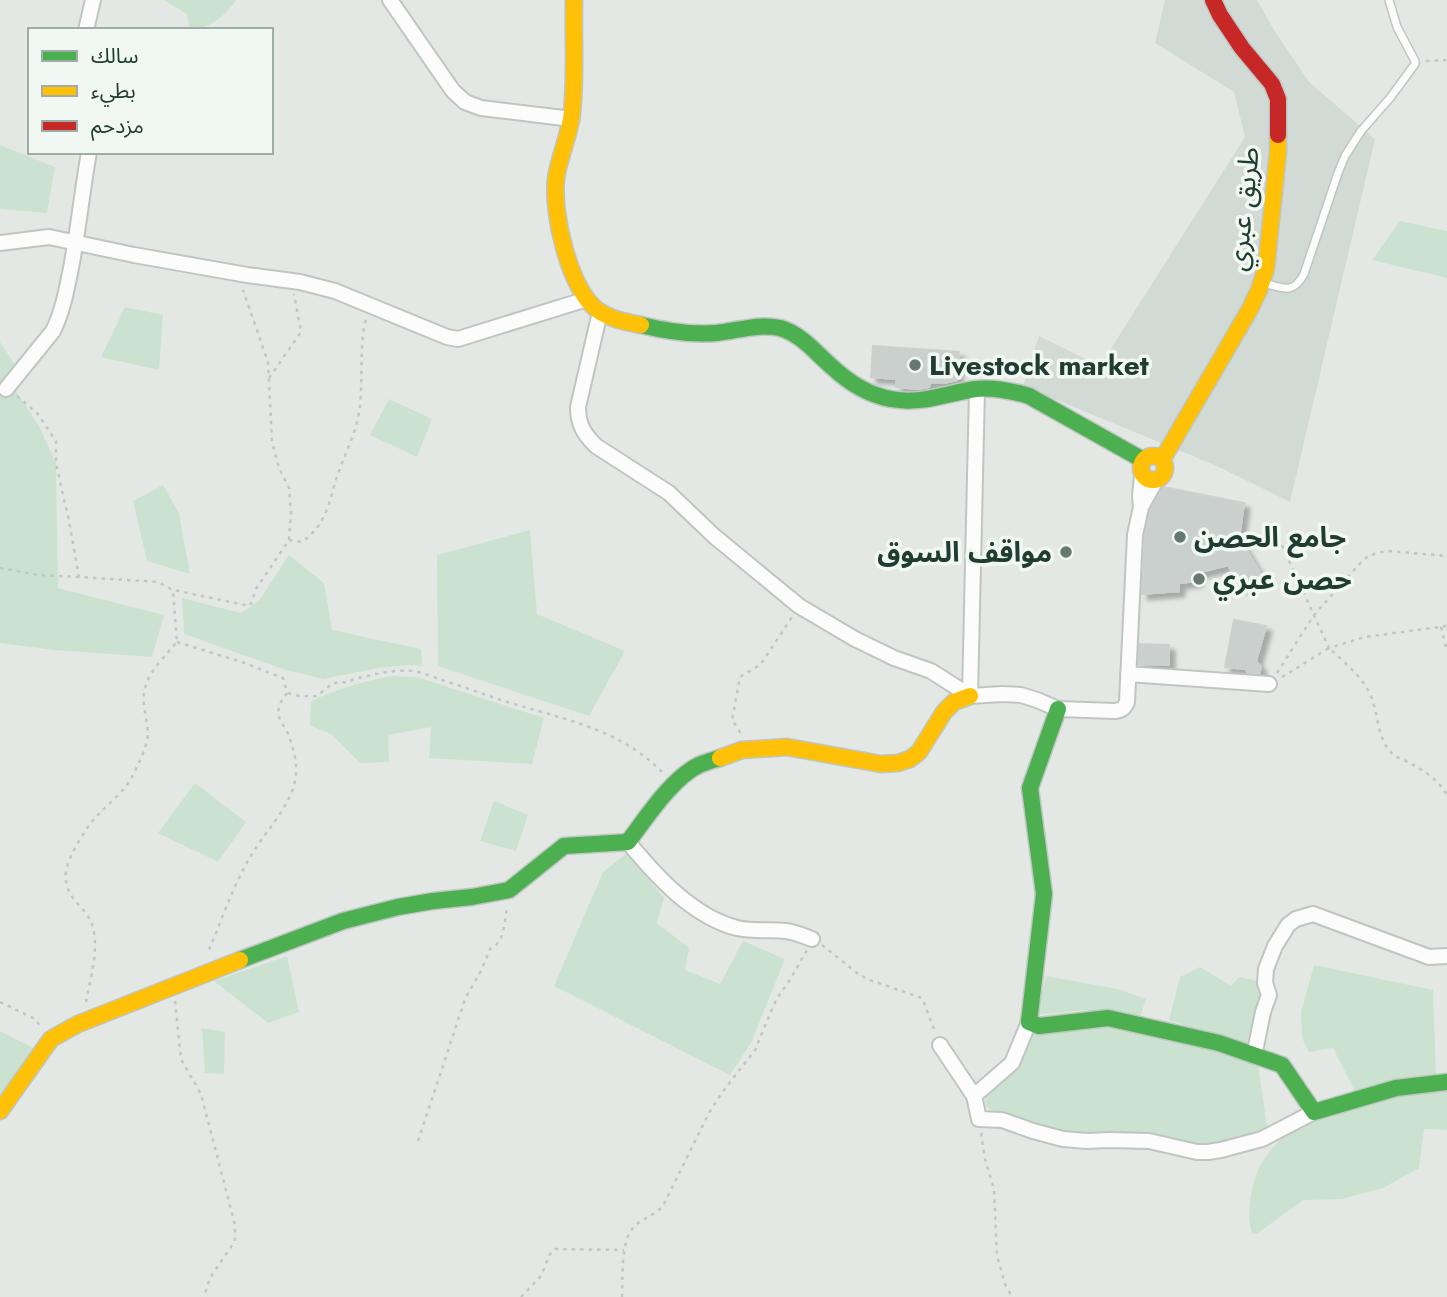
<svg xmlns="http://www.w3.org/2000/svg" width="1447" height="1297" viewBox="0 0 1447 1297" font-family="Jost,'Noto Sans Arabic',sans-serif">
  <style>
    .built { fill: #d1dad5 }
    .green { fill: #cce2d0 }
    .building { fill: #cad0cd; stroke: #ccd1ce; stroke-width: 2; filter: url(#shadow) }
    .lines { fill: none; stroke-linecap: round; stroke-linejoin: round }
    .lane-casing { stroke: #c0c5c2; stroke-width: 10 }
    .street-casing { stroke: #c0c5c2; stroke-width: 18 }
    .fast-casing { stroke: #bfc6c2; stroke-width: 19 }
    .slow-casing { stroke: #bfc6c2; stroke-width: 19 }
    .jam-casing { stroke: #bfc6c2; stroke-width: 19 }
    .path { stroke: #c0c8c5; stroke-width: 2.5; stroke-dasharray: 3.5 5; stroke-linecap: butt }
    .lane { stroke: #fbfcfb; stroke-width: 7 }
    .street { stroke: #fbfcfb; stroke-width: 14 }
    .fast { stroke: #4caf50; stroke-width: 16 }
    .slow { stroke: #ffc107; stroke-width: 16 }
    .jam { stroke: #c62828; stroke-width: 16 }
    .poi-dot { fill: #657871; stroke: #f1f8f4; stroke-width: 2.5 }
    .labels { text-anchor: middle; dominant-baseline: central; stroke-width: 7; stroke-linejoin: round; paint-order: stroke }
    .street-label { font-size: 28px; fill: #213c32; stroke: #f1f8f4 }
    .poi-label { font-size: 28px; font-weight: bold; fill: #213c32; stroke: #f1f8f4; text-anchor: start }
  </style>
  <defs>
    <filter id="shadow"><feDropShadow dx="5.5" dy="5.5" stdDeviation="2" flood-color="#0004"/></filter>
  </defs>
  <rect width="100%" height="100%" fill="#e3e8e5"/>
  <path class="built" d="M1165 0H1257L1274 30 1309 82 1375 139 1290 502 1217 466 1023 386 1039 336 1100 366 1245 137 1234 92 1155 43Z"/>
  <path class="green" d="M164 0H236C227 14 209 30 190 30L187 14Z
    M0 145 55 167 47 213 0 209Z
    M1400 221 1447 231V278L1372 260Z
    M125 307 163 315 159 370 101 357Z
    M0 342 23 377 14 388 39 426 56 463 58 588 164 615 152 657 54 650 0 643Z
    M389 399 432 419 417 457 370 435Z
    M163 485 179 513 190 574 147 561 133 501Z
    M530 530 537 614 625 651 589 716 438 666 437 555Z
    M289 555 324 583 332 630 421 649 422 666 407 665 379 668 323 679 286 670 184 634 182 598 241 613 259 601Z
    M392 676 417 677 544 718 532 764 429 758 431 727 388 735 389 762 360 763 332 735 310 725 311 701C337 689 364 681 392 676Z
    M195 783 246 822 218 862 158 833Z
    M494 801 528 815 516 851 480 841Z
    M627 853 664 898 657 923 689 948 685 970 720 984 743 941 785 959 751 1043 730 1075 554 986 603 872Z
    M287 956 299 1012 268 1023 214 981Z
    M1314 965 1433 990 1436 1075 1355 1091 1333 1048 1309 1052 1302 1038 1301 1012Z
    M1200 967 1231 986 1239 977 1263 982 1262 996 1251 1048 1169 1020 1180 977Z
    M1046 976 1118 989 1146 999 1140 1017 1084 1010 1037 1015Z
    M1104 1024 1192 1041 1258 1064 1268 1133 1255 1137 1205 1146 1066 1134 1000 1114 988 1108 985 1102 987 1092 1024 1048 1032 1033Z
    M202 1028 225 1032 224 1074 205 1073Z
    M0 1031 35 1049 0 1100Z
    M1447 1089V1130L1424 1129 1419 1168 1383 1188 1342 1199 1303 1200 1258 1233 1252 1234C1247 1216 1249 1199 1254 1181 1278 1105 1381 1100 1447 1089Z"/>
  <path class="building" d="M873 346 959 352 957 380 944 383 930 382 929 387 918 389 896 387 897 379 871 377Z
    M1163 487 1244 503 1239 538 1261 575 1241 587 1228 565 1197 573V581L1179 583V591L1142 594 1145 536 1150 510Z
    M1234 620 1266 626 1256 661 1261 667 1259 674 1248 673 1246 669 1225 667Z
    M1139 644 1169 645V665L1138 664Z"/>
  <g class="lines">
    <defs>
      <path id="lane" d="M1263 283C1283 288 1293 295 1304 274L1338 173 1345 156 1361 131 1390 98 1415 64V61L1397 27 1389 0"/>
      <path id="street" d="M390 0 453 91 465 102 481 108 572 119
        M86 30 93 0
        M0 243 49 237 134 255 247 275 300 282 335 291 447 337 458 339 587 299
        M600 312 578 407C578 425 584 434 596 446L669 493 714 536 799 606 855 639 894 658 931 671 970 696
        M6 389 53 331C62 313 66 293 70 273 78 233 82 192 89 152
        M977 389 970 696 1002 694 1021 695 1037 700 1058 709 1115 711C1121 710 1124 709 1127 702L1135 535 1141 507 1156 480
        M1141 507 1140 496 1142 475
        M1128 674 1269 684
        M628 842C656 876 693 917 737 928 754 932 770 929 786 931 795 932 804 936 812 939
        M940 1045 974 1096 1012 1063 1029 1022
        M1254 1056 1263 1012 1269 995 1265 983 1266 969 1275 946 1288 925 1296 919 1313 914 1429 957 1447 956
        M974 1096 979 1119 1002 1120 1033 1131 1063 1139 1087 1141 1109 1140 1149 1141 1197 1152H1208L1221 1150 1262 1139 1314 1112"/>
      <path id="fast" d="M641 325C665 331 690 335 716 333 737 331 759 323 780 328 801 334 815 352 831 366 848 382 868 395 891 399 921 405 947 393 976 389 994 387 1012 391 1029 396L1143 460
        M1058 709 1030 788 1044 894 1029 1022 1039 1026 1108 1018 1219 1043 1282 1065 1314 1112 1396 1088 1447 1082
        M240 960 343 921 398 907 433 901 472 897 509 890 564 846 628 842C646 818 672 778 699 765 706 762 713 760 720 758"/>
      <path id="slow" d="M574 0C573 37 576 75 572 112 570 135 559 156 556 179 552 214 569 286 596 309 609 319 626 322 641 325
        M1141 468a12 12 0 1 1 24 0a12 12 0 1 1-24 0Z
        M1162 460 1250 309 1259 290 1266 269 1278 152V135
        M720 758 742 750 787 747 881 764 898 763 910 759 919 752 944 712 954 702 970 696
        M0 1111 51 1039 78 1024 240 960"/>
      <path id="jam" d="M1213 0 1220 15 1242 48 1272 84 1278 99V135"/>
    </defs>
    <use href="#lane" class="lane-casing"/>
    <use href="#street" class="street-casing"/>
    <use href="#fast" class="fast-casing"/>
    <use href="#slow" class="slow-casing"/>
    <use href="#jam" class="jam-casing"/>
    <path class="path" d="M1426 61 1447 60
      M269 378 301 332 294 294
      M17 396 37 413 56 441V464L69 521 79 577 158 582 173 590 250 606 256 589 289 540 291 512 289 488 279 468 272 442 268 362 243 290
      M1271 522 1329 648 1365 637 1447 626
      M289 540 302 542C311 535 318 528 323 518 331 503 333 486 339 471 347 449 358 429 360 405 363 375 359 347 366 319
      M0 568 39 575 79 577
      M1441 627 1447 651
      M177 642 239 661 283 678 287 693C284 697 280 702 279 707 276 720 285 725 289 736 293 747 297 761 296 773 294 806 263 832 248 861 231 890 221 923 207 954
      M1277 673 1314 615 1364 559 1376 553 1389 551 1447 556
      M1282 677 1329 648C1345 663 1367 680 1373 702 1378 718 1378 735 1388 749 1392 755 1399 758 1406 761 1423 770 1437 778 1447 795
      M288 693 299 696H317L333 683 349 682 354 679C373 675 393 669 412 671 422 672 433 677 442 680 461 686 480 693 498 699 556 718 617 726 662 772
      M740 733 739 730 732 720 740 677 761 664 792 617
      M822 945 857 973 867 979 922 998 935 1032
      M175 1001 181 1059 201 1094 235 1225V1239L233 1244 210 1278 204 1297
      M0 1002 35 1019 40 1026
      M86 1002C90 979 99 951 93 928 88 905 63 901 66 872 67 858 86 828 96 817 108 804 123 793 132 777 137 767 149 743 148 732 147 717 140 701 146 685 152 668 166 655 177 642L173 590
      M981 1133 985 1159 994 1189 997 1256 1005 1284 1012 1297
      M418 1141 465 999 482 969 490 949 496 945 500 940 503 933 507 907
      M521 1297 541 1276 550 1254 555 1249 624 1250
      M622 1297C623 1278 620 1238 635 1226 643 1218 655 1215 663 1206L709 1113 721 1094 755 1050 776 1000 791 978 807 950"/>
    <use href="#lane" class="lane"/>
    <use href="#street" class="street"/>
    <use href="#fast" class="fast"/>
    <use href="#slow" class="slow"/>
    <use href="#jam" class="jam"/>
  </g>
  <g class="poi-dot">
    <circle cx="915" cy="365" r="7"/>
    <circle cx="1180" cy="537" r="7"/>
    <circle cx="1066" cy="552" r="7"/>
    <circle cx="1199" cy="579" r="7"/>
  </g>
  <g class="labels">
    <g class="street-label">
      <text transform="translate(1243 209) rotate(-84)">طريق عبري</text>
    </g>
    <g class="poi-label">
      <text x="929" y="365">Livestock market</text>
      <text x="1194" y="537">جامع الحصن</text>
      <text x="1052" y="552" text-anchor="end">مواقف السوق</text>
      <text x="1213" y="579">حصن عبري</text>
    </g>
  </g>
  <rect x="28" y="28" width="245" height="126" fill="#f1f8f4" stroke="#9eada6" stroke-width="2"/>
  <rect x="42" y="51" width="35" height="10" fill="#4caf50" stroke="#9eada6" stroke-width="2"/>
  <text x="91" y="63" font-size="21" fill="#213c32">سالك</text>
  <rect x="42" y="86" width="35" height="10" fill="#ffc107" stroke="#9eada6" stroke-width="2"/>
  <text x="91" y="98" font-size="21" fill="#213c32">بطيء</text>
  <rect x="42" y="121" width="35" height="10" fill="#c62828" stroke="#9eada6" stroke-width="2"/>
  <text x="91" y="133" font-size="21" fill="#213c32">مزدحم</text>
</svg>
